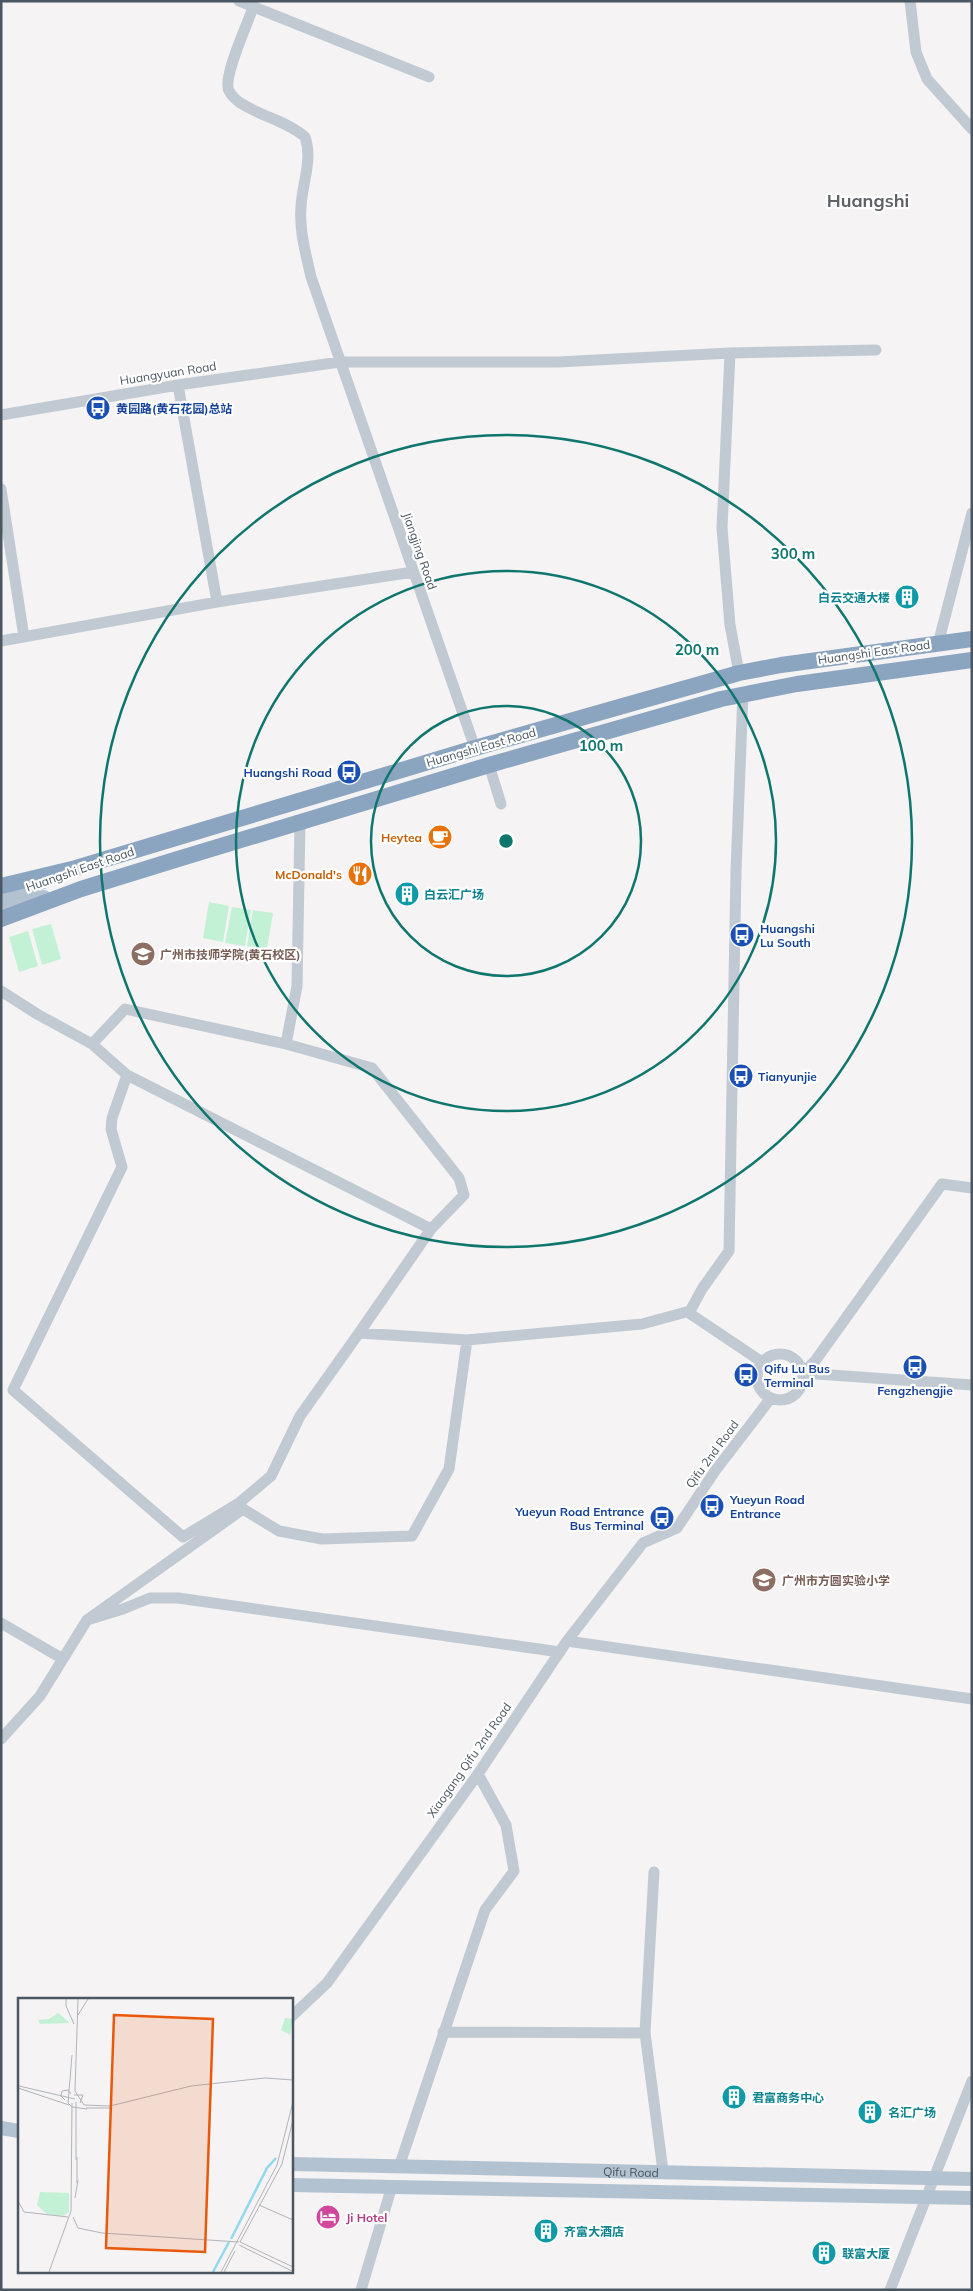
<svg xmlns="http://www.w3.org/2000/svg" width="973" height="2291" viewBox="0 0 973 2291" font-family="Mulish,'Noto Sans SC',sans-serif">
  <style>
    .pitch { fill: #c3f1d5 }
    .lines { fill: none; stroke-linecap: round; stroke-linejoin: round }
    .minor { stroke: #c1cad2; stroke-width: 11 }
    .major { stroke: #b3c2d1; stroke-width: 14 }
    .highway { stroke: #8ba5c1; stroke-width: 16 }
    .ring { fill: none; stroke: #0f766e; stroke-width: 2.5 }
    .labels { text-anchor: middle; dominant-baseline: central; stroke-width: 4.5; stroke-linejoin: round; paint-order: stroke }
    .street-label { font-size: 12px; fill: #4a5661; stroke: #fff }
    .transit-label { font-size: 12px; font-weight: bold; fill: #164399; stroke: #fff; text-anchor: start }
    .culture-label { font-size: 12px; font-weight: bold; fill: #0d838f; stroke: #fff; text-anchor: start }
    .food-label { font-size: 12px; font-weight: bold; fill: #c56008; stroke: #fff; text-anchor: end }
    .education-label { font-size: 12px; font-weight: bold; fill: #785e54; stroke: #fff; text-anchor: start }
    .hotel-label { font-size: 12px; font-weight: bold; fill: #b23c85; stroke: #fff; text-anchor: start }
    .district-label { font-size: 18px; font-weight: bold; fill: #5f6368; stroke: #fff }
    .inset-river { fill: none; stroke: #90daee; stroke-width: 2.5 }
    .inset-road { fill: none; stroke: #b1b4b9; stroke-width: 1 }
    .view { fill: #e8590c; fill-opacity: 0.15; stroke: #e8590c; stroke-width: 2.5 }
    .inset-edge { fill: none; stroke: #4a5661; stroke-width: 2.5 }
    .centre { fill: #0f766e; stroke: #fff; stroke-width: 2.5 }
    .ring-label { font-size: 15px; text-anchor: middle; font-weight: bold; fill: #0f766e; stroke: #fff; stroke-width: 4.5; stroke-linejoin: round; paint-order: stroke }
  </style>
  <rect width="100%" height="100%" fill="#f5f3f3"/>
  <path class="pitch" d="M209 902 229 906 223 942 203 938Z
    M232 907 251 910 245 946 225 943Z
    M253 910 273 913 267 949 247 946Z
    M51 924 61 959 42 965 32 929Z
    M28 931 38 966 19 972 9 937Z"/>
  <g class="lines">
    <path class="minor" d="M239 1 429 77
      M910 1 916 52 927 79 972 129
      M253 7C248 24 222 77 229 91 236 104 252 109 264 115 278 121 294 127 305 137 313 160 302 184 301 207 299 231 306 254 311 277L475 748
      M730 353 722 528 730 625 739 673
      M178 385 217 602
      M1 415 178 385 340 362H558L730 353 876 350
      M1 489 24 637
      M1 641 217 602 413 572
      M938 644 972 513
      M743 693 736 871 729 1251 702 1289 689 1313 762 1362
      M489 765 501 804
      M1 991 37 1014 92 1044 127 1075 431 1229
      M92 1044 125 1009 286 1044 372 1068 459 1178 464 1195 431 1229 359 1333
      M286 1044 297 986 300 822
      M127 1075 112 1118 111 1129 122 1167 13 1390 183 1537 239 1503 243 1509 279 1531 322 1539 412 1536 449 1469 467 1340
      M757 1377a23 23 0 1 1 46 0a23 23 0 1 1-46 0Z
      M803 1373 815 1361 942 1184 972 1188
      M803 1373 972 1385
      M239 1503 271 1476 300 1416 359 1333 467 1340 642 1324 690 1311
      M87 1620 123 1609 150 1598H178L560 1652
      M1 1623 63 1659
      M567 1641 972 1699
      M1 1739 40 1696 87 1620 243 1509
      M654 1872 645 2033 663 2171
      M291 2017 327 1983 478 1774 567 1641 643 1543 677 1528 715 1471 771 1398
      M443 2032 645 2033
      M399 2167 485 1910 514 1871 506 1825 478 1774
      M361 2290 392 2186
      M890 2290 972 2081"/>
    <g class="major">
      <path d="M1 896 43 882"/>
      <path d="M1 907 44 897"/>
      <path d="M1 2128 19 2131"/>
      <path id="s1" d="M291 2164 972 2179"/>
      <path d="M291 2185 972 2198"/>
    </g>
    <path class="highway" d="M1 886 76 868 475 748 739 673 781 665 972 639
      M1 919 81 889 178 859 489 765 721 699 797 684 972 660"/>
  </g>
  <g class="ring">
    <circle cx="506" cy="841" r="135"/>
    <circle cx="506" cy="841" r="270"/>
    <circle cx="506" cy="841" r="406"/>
  </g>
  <defs>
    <symbol id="bus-disc" viewBox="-11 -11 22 22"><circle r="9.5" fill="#1a4fb4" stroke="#fff"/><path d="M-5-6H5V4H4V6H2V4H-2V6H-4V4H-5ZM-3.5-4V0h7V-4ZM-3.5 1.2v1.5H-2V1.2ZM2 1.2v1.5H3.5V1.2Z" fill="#fff"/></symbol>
    <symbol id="building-disc" viewBox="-11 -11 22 22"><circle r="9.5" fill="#0f9aa8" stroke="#fff"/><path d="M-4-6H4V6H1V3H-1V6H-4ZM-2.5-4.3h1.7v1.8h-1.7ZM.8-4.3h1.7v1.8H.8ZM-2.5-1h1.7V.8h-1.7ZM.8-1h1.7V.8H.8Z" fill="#fff"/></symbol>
    <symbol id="cafe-disc" viewBox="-11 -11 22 22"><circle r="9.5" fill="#e8710a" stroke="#fff"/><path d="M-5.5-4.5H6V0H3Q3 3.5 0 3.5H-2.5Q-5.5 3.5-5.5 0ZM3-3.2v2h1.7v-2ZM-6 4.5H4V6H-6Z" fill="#fff"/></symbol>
    <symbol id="restaurant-disc" viewBox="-11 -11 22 22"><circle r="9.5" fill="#e8710a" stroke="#fff"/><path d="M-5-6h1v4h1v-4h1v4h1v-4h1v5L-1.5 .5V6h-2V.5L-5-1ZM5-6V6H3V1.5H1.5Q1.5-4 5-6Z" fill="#fff"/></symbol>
    <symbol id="university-disc" viewBox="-11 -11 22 22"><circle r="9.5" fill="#8d6e63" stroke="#fff"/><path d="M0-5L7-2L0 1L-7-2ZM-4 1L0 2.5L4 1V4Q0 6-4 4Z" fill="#fff"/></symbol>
    <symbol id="school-disc" viewBox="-11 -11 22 22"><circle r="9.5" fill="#8d6e63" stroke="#fff"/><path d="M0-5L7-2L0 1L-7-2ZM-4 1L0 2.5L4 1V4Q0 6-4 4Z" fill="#fff"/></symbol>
    <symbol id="hotel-disc" viewBox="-11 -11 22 22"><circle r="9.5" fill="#d1479c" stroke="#fff"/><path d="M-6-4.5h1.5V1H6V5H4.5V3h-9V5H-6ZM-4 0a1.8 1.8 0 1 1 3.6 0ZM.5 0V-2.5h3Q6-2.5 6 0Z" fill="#fff"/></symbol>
  </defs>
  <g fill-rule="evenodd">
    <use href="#bus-disc" x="84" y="394" width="28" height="28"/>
    <use href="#building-disc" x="893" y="583" width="28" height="28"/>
    <use href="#bus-disc" x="335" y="758" width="28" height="28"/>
    <use href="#cafe-disc" x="426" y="823" width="28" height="28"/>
    <use href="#restaurant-disc" x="346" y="860" width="28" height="28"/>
    <use href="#building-disc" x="393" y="880" width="28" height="28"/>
    <use href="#bus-disc" x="728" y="921" width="28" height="28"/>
    <use href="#university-disc" x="129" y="940" width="28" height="28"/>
    <use href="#bus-disc" x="727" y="1062" width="28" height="28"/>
    <use href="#bus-disc" x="901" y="1353" width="28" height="28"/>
    <use href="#bus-disc" x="732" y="1361" width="28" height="28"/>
    <use href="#bus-disc" x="698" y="1492" width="28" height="28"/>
    <use href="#bus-disc" x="648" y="1504" width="28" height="28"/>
    <use href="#school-disc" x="750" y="1566" width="28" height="28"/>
    <use href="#building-disc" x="720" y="2083" width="28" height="28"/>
    <use href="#building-disc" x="856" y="2098" width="28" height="28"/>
    <use href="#hotel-disc" x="314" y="2203" width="28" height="28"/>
    <use href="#building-disc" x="532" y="2217" width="28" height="28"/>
    <use href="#building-disc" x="810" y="2239" width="28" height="28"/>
  </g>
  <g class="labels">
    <g class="street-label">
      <text transform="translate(168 373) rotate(-9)">Huangyuan Road</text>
      <text transform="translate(420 551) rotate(71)">Jiangjing Road</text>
      <text transform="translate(874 652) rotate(-8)">Huangshi East Road</text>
      <text transform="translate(481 747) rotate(-16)">Huangshi East Road</text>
      <text transform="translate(80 869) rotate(-19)">Huangshi East Road</text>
      <text transform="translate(712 1454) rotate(-54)">Qifu 2nd Road</text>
      <text transform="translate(469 1760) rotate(-55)">Xiaogang Qifu 2nd Road</text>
      <text stroke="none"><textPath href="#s1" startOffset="340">Qifu Road</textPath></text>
    </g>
    <g class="transit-label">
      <text x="116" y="408">黄园路(黄石花园)总站</text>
      <text x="332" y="772" text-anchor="end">Huangshi Road</text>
      <text x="760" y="928">Huangshi<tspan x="760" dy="14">Lu South</tspan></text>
      <text x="758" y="1076">Tianyunjie</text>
      <text x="764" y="1368">Qifu Lu Bus<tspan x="764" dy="14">Terminal</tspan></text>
      <text x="915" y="1390" text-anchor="middle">Fengzhengjie</text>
      <text x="730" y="1499">Yueyun Road<tspan x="730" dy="14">Entrance</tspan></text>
      <text x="644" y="1511" text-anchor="end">Yueyun Road Entrance<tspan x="644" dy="14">Bus Terminal</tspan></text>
    </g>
    <g class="culture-label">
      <text x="890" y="597" text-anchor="end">白云交通大楼</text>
      <text x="424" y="894">白云汇广场</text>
      <text x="752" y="2097">君富商务中心</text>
      <text x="888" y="2112">名汇广场</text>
      <text x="564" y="2231">齐富大酒店</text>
      <text x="842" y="2253">联富大厦</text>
    </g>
    <g class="food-label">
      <text x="422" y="837">Heytea</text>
      <text x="342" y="874">McDonald's</text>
    </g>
    <g class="education-label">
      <text x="160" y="954">广州市技师学院(黄石校区)</text>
      <text x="782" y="1580">广州市方圆实验小学</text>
    </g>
    <g class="hotel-label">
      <text x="346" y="2217">Ji Hotel</text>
    </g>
    <g class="district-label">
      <text x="868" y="200">Huangshi</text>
    </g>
  </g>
  <g transform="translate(18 1998)">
    <rect width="275" height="275" fill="#f5f3f3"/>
    <path d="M40 15 52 25 22 26 20 22 31 21Z" fill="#c3f1d5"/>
    <path d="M22 194 51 195V214L45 218 29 216 19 207Z" fill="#c3f1d5"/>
    <path d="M267 20 275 21 272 37 263 32Z" fill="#c3f1d5"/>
    <path class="inset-river" d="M213 241 249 170 258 160M195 274 211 244"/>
    <path class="inset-road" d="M48 1V8L56 26M60 1 57 93 66 107 92 108 173 88 247 80 275 82M60 17 70 1M54 57 50 105 54 109 69 111M1 88 57 101M0 90 51 107M56 97H65L62 105M47 102 43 98 44 93 50 92 53 96M68 110H92M59 159V185M58 162V104M57 200 60 182M0 203 6 214 50 219M241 207 275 222M55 219 60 230 84 235 221 244M222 244 275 269M222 244 264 166 275 122M221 247 274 273M31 274 53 213 54 105M203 274 259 167 275 104M206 274 217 253"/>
    <path class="view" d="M96 17 195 21 187 254 88 250Z"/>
    <rect width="275" height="275" class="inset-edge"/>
  </g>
  <circle cx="506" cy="841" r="8" class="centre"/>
  <g class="ring-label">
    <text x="793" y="559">300 m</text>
    <text x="697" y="655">200 m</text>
    <text x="601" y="751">100 m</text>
  </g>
  <rect width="973" height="2291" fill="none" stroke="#4a5661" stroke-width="5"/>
</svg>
